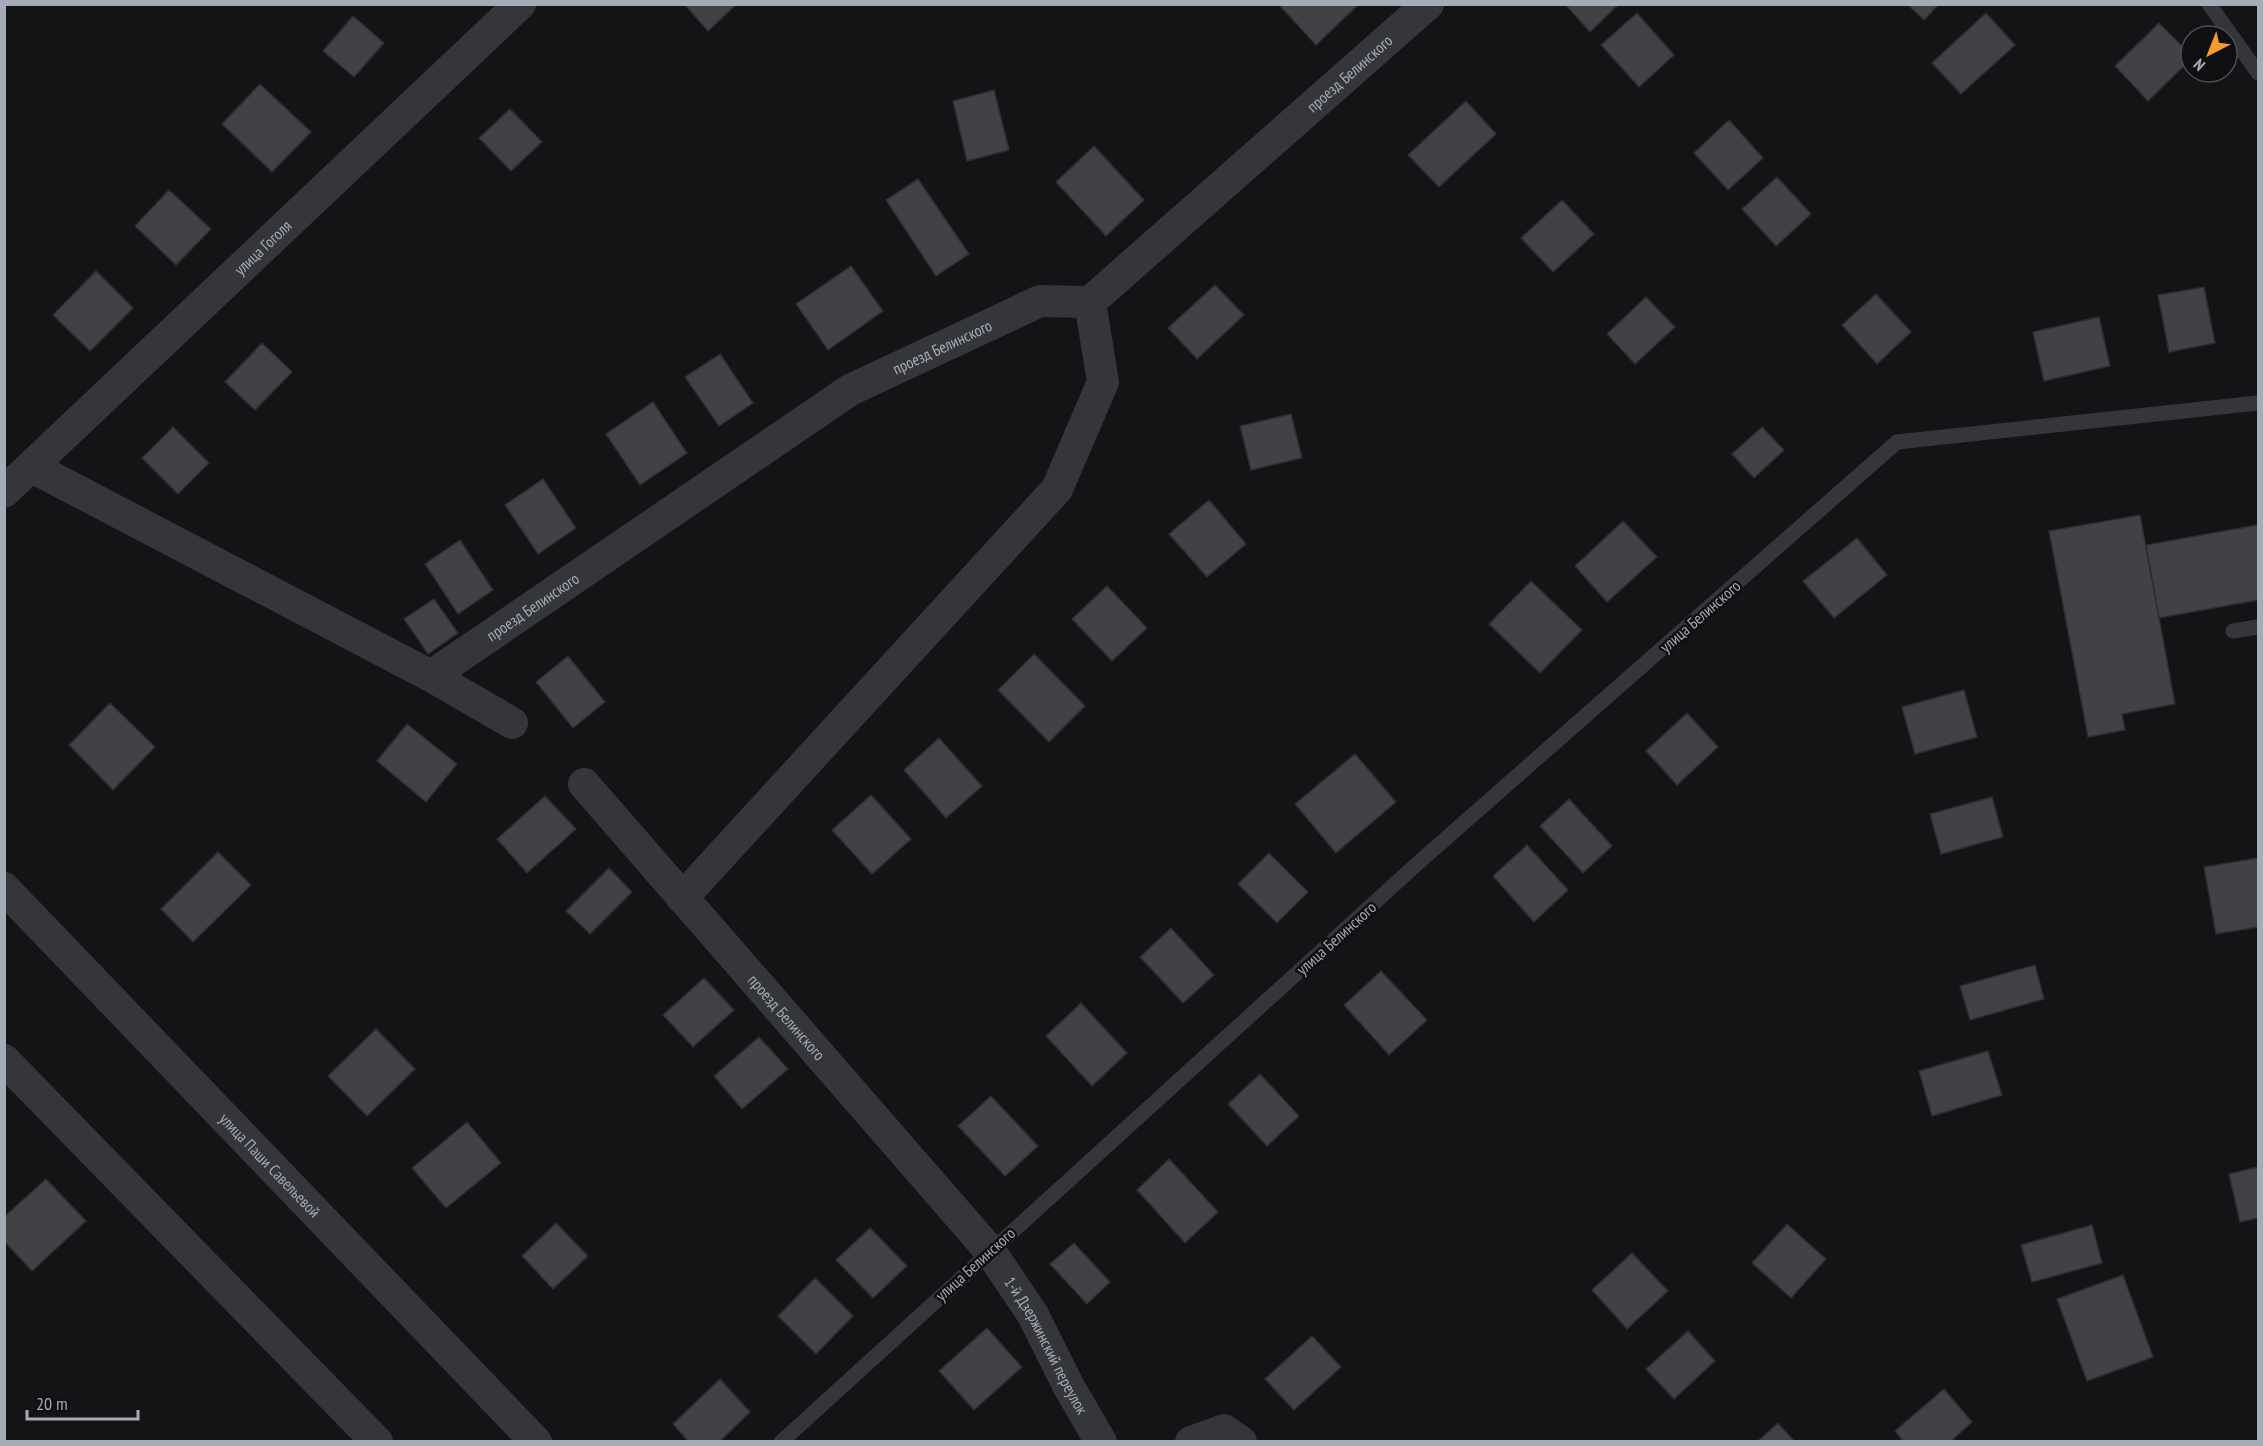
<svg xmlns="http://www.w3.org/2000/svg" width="2263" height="1446" viewBox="0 0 2263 1446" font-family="'PT Sans Narrow',sans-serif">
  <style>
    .building { fill: #404246; stroke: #2e2e32; stroke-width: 1.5 }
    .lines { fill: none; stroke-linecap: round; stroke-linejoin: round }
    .lane { stroke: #35363b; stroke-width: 15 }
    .street { stroke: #35363b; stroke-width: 32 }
    .labels { text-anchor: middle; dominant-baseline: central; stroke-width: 5; stroke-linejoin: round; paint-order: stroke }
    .street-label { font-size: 16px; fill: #a6acb6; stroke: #0f0f11 }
  </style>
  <rect width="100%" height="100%" fill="#141416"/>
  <path class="building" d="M684 4H737L708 31Z
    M1283 4H1359L1316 45 1281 7Z
    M1565 4H1619L1590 32Z
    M1907 4H1939L1924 20Z
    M1637 13 1674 55 1639 87 1601 45Z
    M1986 13 2015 45 1961 94 1932 63Z
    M353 16 384 43 354 77 323 51Z
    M2159 23 2191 55V59L2148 101 2115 66Z
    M260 84 311 132 272 172 222 124Z
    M994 90 1009 150 967 161 953 101Z
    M1466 101 1496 134 1439 187 1408 155Z
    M510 109 542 142 511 171 479 138Z
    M1729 120 1763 158 1728 190 1694 153Z
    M1094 146 1144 200 1106 236 1056 182Z
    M1777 177 1811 214 1776 246 1742 209Z
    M918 179 969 254 936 276 886 200Z
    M169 190 211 229 176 265 135 226Z
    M1562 200 1594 234 1553 272 1521 238Z
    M851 266 883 311 828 350 796 304Z
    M96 271 133 308 90 351 53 315Z
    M1215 285 1244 315 1197 359 1168 328Z
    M2204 287 2215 343 2169 352 2158 295Z
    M1876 294 1911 332 1877 364 1842 325Z
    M1646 297 1675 327 1635 364 1607 334Z
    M2099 317 2110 366 2044 381 2033 332Z
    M262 343 292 372 255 410 225 382Z
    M720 354 753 403 719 426 685 377Z
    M653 402 687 453 640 485 606 434Z
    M1291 414 1302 458 1251 470 1240 426Z
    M173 427 209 463 178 494 142 458Z
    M1762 427 1784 450 1754 478 1732 454Z
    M543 479 576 528 538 554 505 505Z
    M1209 500 1246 544 1207 577 1169 534Z
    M2140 515 2175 704 2122 714 2125 730 2088 737 2049 531Z
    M1623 521 1657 557 1607 602 1575 566Z
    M2258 525V600L2159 618 2146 545Z
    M1857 538 1887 575 1834 618 1803 581Z
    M460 540 493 590 458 614 425 564Z
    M1531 581 1582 630 1540 673 1489 624Z
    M1107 586 1147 628 1112 661 1072 619Z
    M434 599 458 633 428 654 404 619Z
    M1034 654 1085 706 1049 742 998 690Z
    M568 656 605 702 573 728 536 682Z
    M1964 690 1977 737 1915 754 1902 707Z
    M110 703 155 747 113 790 69 745Z
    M1687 713 1718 747 1677 785 1646 751Z
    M407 724 457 764 426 802 377 761Z
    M939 738 982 786 946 818 904 770Z
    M1355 754 1396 802 1336 853 1295 804Z
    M871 795 911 839 872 874 832 830Z
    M545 796 576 829 527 873 497 839Z
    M1992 797 2003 837 1941 854 1930 814Z
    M1569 799 1612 846 1583 873 1540 826Z
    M1527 845 1568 890 1534 922 1493 876Z
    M218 852 251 885 193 942 161 909Z
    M1269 853 1308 892 1277 923 1238 884Z
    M2258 858V927L2216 934 2204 867Z
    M609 868 632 892 590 934 566 911Z
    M1171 928 1214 975 1183 1003 1140 957Z
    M2035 965 2044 999 1970 1020 1960 986Z
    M1381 971 1427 1020 1389 1055 1344 1005Z
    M704 978 734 1010 693 1047 663 1015Z
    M1081 1003 1127 1053 1092 1086 1046 1036Z
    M376 1029 415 1069 367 1116 328 1076Z
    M759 1037 788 1069 742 1109 714 1076Z
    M1988 1051 2002 1095 1932 1116 1919 1071Z
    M1260 1074 1299 1116 1267 1146 1228 1104Z
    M991 1096 1038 1146 1005 1176 958 1126Z
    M467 1122 501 1163 446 1208 412 1168Z
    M1169 1159 1218 1212 1185 1243 1137 1190Z
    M2258 1167V1218L2240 1222 2229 1174Z
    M46 1179 86 1221 32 1271 4 1241V1217Z
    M556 1223 588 1256 553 1289 522 1256Z
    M1787 1224 1826 1259 1791 1298 1752 1263Z
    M2092 1225 2102 1263 2032 1282 2021 1245Z
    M870 1228 907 1266 873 1298 836 1260Z
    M1074 1243 1110 1282 1087 1304 1050 1264Z
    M1632 1253 1668 1291 1627 1329 1592 1290Z
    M2123 1275 2153 1357 2087 1381 2057 1299Z
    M815 1278 853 1316 816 1354 778 1316Z
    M987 1328 1022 1367 974 1410 939 1371Z
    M1688 1331 1715 1361 1674 1399 1646 1369Z
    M1312 1336 1341 1367 1294 1410 1265 1379Z
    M720 1379 750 1412 719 1442H689L673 1424Z
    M1944 1389 1972 1422 1950 1442H1904L1895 1431Z
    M1778 1423 1795 1442H1757Z"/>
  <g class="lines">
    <path class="lane" d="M2209 4 2258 73
      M2233 631 2258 627
      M781 1442 1418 863 1897 442 2258 403"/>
    <g class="street">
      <path d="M32 467 431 676 512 723"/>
      <path id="s1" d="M4 492 520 4"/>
      <path id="s2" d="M431 676 850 390 1040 301 1090 302 1428 4"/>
      <path id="s3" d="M584 784 990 1251 1033 1315 1069 1387 1101 1442"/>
      <path id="s4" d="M4 888 536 1442"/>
      <path d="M682 898 1057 489 1103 382 1090 302"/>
      <path d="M4 1060 377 1442"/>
      <path d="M1191 1442 1224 1430 1241 1442"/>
    </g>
  </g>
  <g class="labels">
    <g class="street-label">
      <text stroke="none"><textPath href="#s2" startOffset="1113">проезд Белинского</textPath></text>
      <text stroke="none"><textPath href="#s1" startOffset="356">улица Гоголя</textPath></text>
      <text stroke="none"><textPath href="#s2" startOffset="609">проезд Белинского</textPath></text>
      <text stroke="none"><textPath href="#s2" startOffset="123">проезд Белинского</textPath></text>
      <text transform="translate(1700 616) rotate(-41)">улица Белинского</text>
      <text transform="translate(1336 938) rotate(-42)">улица Белинского</text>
      <text stroke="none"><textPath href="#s3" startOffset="309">проезд Белинского</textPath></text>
      <text stroke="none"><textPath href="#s4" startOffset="384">улица Паши Савельевой</textPath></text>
      <text transform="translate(975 1264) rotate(-42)">улица Белинского</text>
      <text stroke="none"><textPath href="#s3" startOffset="729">1-й Дзержинский переулок</textPath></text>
    </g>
  </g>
  <rect width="2263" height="1446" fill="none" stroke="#a6acb6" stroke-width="12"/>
  <g transform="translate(2209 54) rotate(222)"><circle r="28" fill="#0f0f11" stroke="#4b4e53" stroke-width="1.5"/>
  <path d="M0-4.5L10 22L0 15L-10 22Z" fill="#f39d2f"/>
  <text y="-9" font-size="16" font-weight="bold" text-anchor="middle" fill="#a6acb6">N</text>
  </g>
  <path d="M27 1410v9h111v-9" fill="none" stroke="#a6acb6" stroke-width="3"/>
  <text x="36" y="1410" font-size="18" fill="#a6acb6" stroke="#0f0f11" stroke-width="4.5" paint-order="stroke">20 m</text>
</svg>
